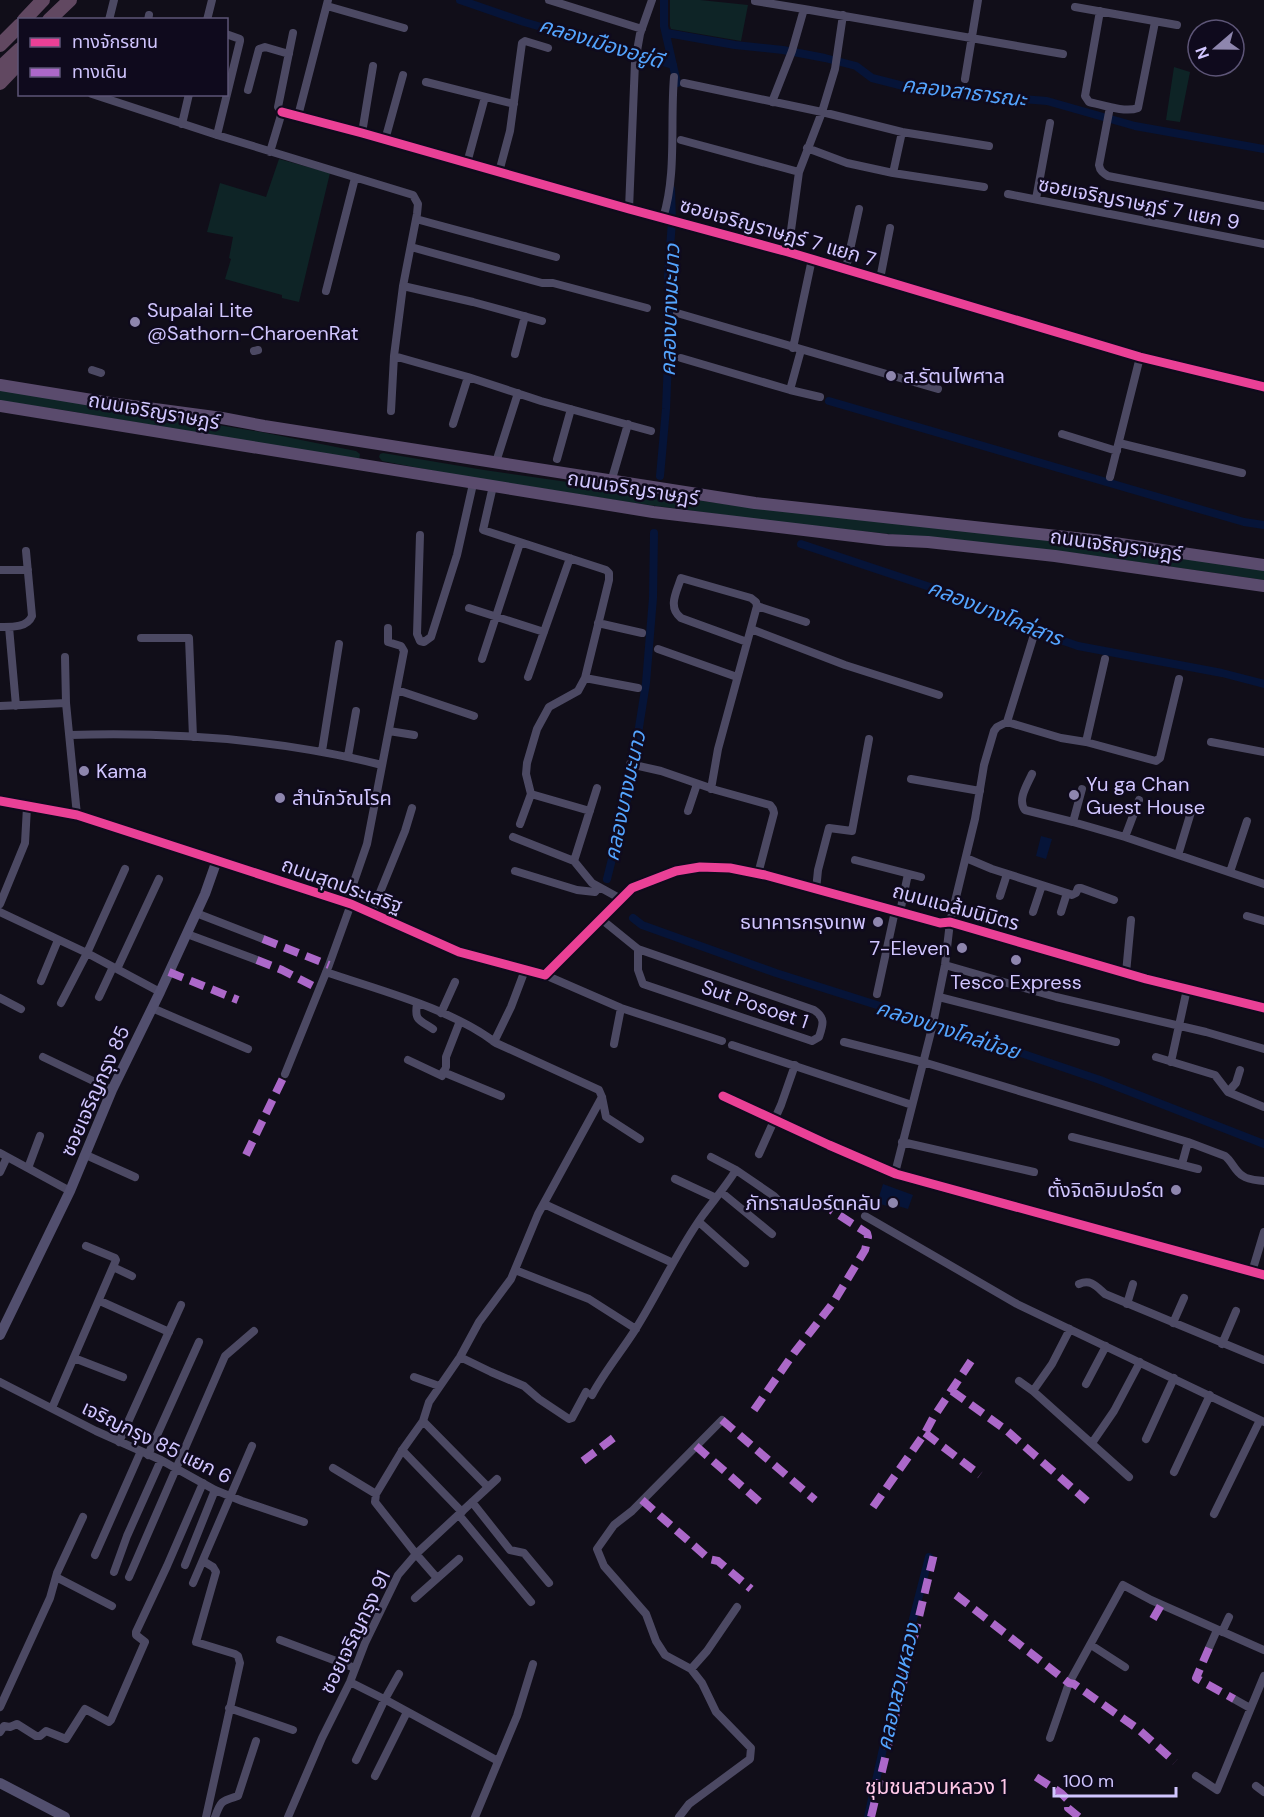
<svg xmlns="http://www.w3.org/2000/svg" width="1264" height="1817" viewBox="0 0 1264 1817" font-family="'DM Sans','Noto Sans Thai',sans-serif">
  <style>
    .green { fill: #0e2426 }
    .water { fill: #061438 }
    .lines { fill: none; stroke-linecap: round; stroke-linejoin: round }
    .canal { stroke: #061438; stroke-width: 8 }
    .street { stroke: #4c4963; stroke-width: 8 }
    .secondary { stroke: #524f6e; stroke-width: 10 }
    .primary { stroke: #5a4b6d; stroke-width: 12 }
    .highway { stroke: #614861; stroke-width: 14 }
    .highway-bridge { stroke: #614861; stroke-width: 14 }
    .quiet { stroke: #ac68c9; stroke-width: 8; stroke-dasharray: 15 8; stroke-linecap: butt }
    .cycleway-casing { stroke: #0f0a1d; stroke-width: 13 }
    .cycleway { stroke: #ea4096; stroke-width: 9 }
    .poi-dot { fill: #8e86ae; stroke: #0f0a1d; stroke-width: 2 }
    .labels { text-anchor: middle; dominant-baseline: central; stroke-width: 5; stroke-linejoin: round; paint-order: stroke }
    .street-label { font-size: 20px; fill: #d1c6ff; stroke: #0f0a1d }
    .poi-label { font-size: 20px; fill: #d1c6ff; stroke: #0f0a1d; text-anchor: start }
    .water-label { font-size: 21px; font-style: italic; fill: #54a5ff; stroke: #0f0a1d }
    .neighbourhood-label { font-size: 21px; fill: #ffc8e8; stroke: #0f0a1d }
  </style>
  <rect width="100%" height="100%" fill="#110e19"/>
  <path class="green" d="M670 0H700L748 5 741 41 671 29 670 26Z
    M1174 67 1190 72 1180 122 1166 120Z
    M279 159 330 173 299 302 282 298V295L225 279 231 259 229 258 233 237 207 232 220 183 266 197Z
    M0 389 261 432 356 451 360 454 359 460 63 410 0 401Z
    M383 453 484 470 673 497 770 510 999 532 1264 569V580L1075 553 793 524 634 503 456 475 382 461 379 457 380 454Z"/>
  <path class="water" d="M1041 836 1052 839 1046 859 1036 856Z
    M883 1184 913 1195 908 1209 898 1206 897 1209 877 1203Z"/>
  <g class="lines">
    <path class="canal" d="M460 0 524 22 673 65
      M664 0V26L677 83
      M667 33 735 45 783 50 825 58 856 66 872 78 923 91 1047 101 1135 126 1264 149
      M829 401 1144 493 1244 522 1264 525
      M660 476 666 409 670 311 668 276 672 221 671 189
      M801 544 960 597 1009 622 1078 646 1222 673 1264 684
      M607 879 629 791 646 683 653 598 654 533
      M633 918 642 925 776 973 921 1019 1100 1080 1264 1144
      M868 1817 903 1658 929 1557"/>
    <path class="street" d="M549 0 642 29
      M755 1 804 9 792 51 772 102
      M327 6 404 28
      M1075 7 1177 25
      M804 9 1063 54
      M1100 11 1085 96 1089 102C1103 105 1125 113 1138 108L1155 22
      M109 20 114 0
      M148 20 149 15
      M207 20 212 0
      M965 79 978 0
      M426 82 514 104
      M684 83 822 112 902 132 989 146
      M248 90 259 49 265 47 289 54
      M92 94 217 135 413 195 418 204 417 214 403 286 394 356 391 411
      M1110 107 1099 165C1100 171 1103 173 1108 176L1264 206
      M282 112 362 133 629 209 788 252 1140 357 1264 387
      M298 116 328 0
      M182 124 189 94
      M362 133 373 66
      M217 135 240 41V39L226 34
      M385 140 403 75
      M681 140 799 172
      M807 148 847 163 893 173 984 187
      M270 152 282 112 278 107 293 33
      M467 163 485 97
      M499 172 510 131 522 43 525 41 548 48
      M893 173 902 132
      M1008 194 1264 244
      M1036 199 1050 123
      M629 209 635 62 640 34 652 0
      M663 218C677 174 670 123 674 77
      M416 219 556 257
      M411 247 542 283H553L647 308
      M788 252 799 172 822 112 835 69 843 15
      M846 268 859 209
      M880 279 890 228
      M403 286 473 302 542 321
      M326 291 355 178
      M677 313 938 389
      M793 348 812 259
      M254 351 258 350
      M515 354 525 316
      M394 356 468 377 541 401 651 431
      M681 358 790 390 820 397
      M92 370 101 373
      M790 390 801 350
      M453 424 468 377
      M1062 434 1117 451
      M1119 443 1242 473
      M557 459 571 409
      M496 462 518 393
      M1110 477 1140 357
      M611 482 628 424
      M493 486 483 530 606 570 609 573V580L585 678 578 691 549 707 537 729 527 763 526 774 531 794 520 824
      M420 535 417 634 420 641 424 642 431 637 457 555 473 484
      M0 570H28
      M757 606 806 622
      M469 608 544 632
      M598 623 642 633
      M0 627C11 627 27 628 32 616L26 551
      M9 627 16 706
      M751 629 845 665 939 695
      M141 638H189L193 737
      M658 649 737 677
      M65 657 66 703 77 815
      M482 659 520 543
      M528 677 570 558
      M585 678 638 688
      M397 690 474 716
      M0 706 66 703
      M1007 722 1061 738 1086 742 1156 761 1160 758 1179 679
      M389 731 414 735
      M70 735C174 732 280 739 382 765
      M1086 742 1105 659
      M1211 742 1264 752
      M322 751 339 644
      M348 756 356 711
      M630 764 661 771 716 790 770 805 773 809 774 813 758 874
      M1032 774C1027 785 1017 800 1025 810L1073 822
      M911 779 980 791
      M711 789 718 749 757 606 756 602 751 598 681 578C677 591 667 607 681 618L747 642
      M1082 789 1073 822 1125 837 1264 884
      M531 794 590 811
      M688 811 697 784
      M513 837 574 861 597 788
      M1125 837 1139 800
      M1178 855 1191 812
      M966 858 992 869 1067 893 1072 895 1076 893 1078 888H1081L1114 900
      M855 860 921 877
      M574 861 592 883 621 899
      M515 871 577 890 595 892 599 887
      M1230 872 1247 821
      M816 890 818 870 829 828 852 831 869 739
      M1000 896 1007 874
      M347 902 367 844 404 651 401 646 388 642V628
      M0 904 25 843 27 807
      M0 912 87 953 160 992
      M372 912 405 831 412 808
      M900 912 908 874
      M1033 912 1042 885
      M1061 912 1067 893
      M196 913 263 939
      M1247 916 1264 921
      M601 919 638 949 814 1010C826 1018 823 1025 819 1037L812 1041 643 984 638 970V949
      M187 934 257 960
      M945 965 1056 997 1206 1032 1264 1049
      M117 969 159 879
      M326 972C381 991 450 1008 496 1043L599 1090 602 1097 606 1117 640 1139
      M1126 973 1131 920
      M545 975 621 1008 722 1041
      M41 981 58 940
      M877 994 895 911
      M99 997 113 967
      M939 997 1116 1042
      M0 998 21 1009
      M61 1003 87 953 125 869
      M417 1004C414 1021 420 1020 433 1029
      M152 1008 248 1049
      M441 1013 455 982
      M494 1042 511 1007 525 970
      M844 1042 923 1062 1188 1142 1225 1156C1232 1161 1235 1172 1243 1176 1248 1180 1257 1180 1264 1181
      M614 1044 621 1008
      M732 1045 912 1105
      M43 1057 112 1090
      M1156 1057 1215 1075 1228 1092 1264 1107
      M408 1060 442 1076 446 1067V1057L460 1021
      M1171 1062 1187 989
      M443 1072 501 1096
      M285 1074 329 965 351 904
      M1228 1092 1236 1083 1240 1070
      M723 1096 829 1145 896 1174 1264 1275
      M1072 1137 1198 1169
      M902 1142 1034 1172
      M0 1153 70 1191
      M759 1154 781 1105 795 1065
      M86 1155 135 1177
      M711 1157 736 1170
      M1182 1164 1188 1142
      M28 1168 40 1136
      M0 1172 7 1157
      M895 1173 933 1024 945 965 950 922 975 819 984 765 994 731 997 727 1007 722 1033 638
      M675 1179 716 1198
      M721 1192 772 1234
      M544 1204 673 1263
      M865 1216 1017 1304 1264 1422
      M699 1222 745 1263
      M113 1267 132 1276
      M515 1270 589 1299 636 1329
      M1252 1272 1264 1232
      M1079 1284C1091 1279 1096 1286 1105 1294L1264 1360
      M100 1301 169 1332
      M1127 1304 1133 1284
      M1173 1323 1184 1298
      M1222 1344 1236 1311
      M460 1357 491 1372 524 1386 539 1399 569 1419 572 1418 586 1392
      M74 1358 123 1377
      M414 1377 439 1386
      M1019 1381 1033 1391 1129 1477
      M0 1382 96 1431 161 1460 215 1490 242 1501 304 1522
      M1086 1384 1106 1346
      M1033 1391 1052 1364 1070 1329
      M592 1395C605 1371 621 1352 635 1330 659 1292 677 1251 703 1215 714 1200 726 1186 736 1170L774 1196 781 1203
      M52 1408 116 1260 115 1258 86 1246
      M423 1421 488 1487
      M1146 1439 1174 1378
      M119 1442 181 1305
      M1092 1443 1114 1411 1140 1362
      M402 1450 462 1512
      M148 1455 199 1342
      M333 1468 376 1494 403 1449 423 1421 429 1402 460 1357 479 1322 511 1279 538 1214 602 1097
      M1174 1472 1210 1395
      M376 1494 375 1502 416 1554 437 1578
      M472 1502 510 1550 524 1553 549 1583
      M1214 1514 1260 1420
      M459 1515 531 1602
      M95 1555 141 1451
      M203 1561 213 1567 216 1572 196 1642 235 1654 238 1656 240 1663 206 1817
      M185 1565 215 1490
      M114 1572 127 1536 161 1460
      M56 1577 112 1606
      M129 1577 225 1356 254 1331
      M193 1583 252 1446
      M415 1598 459 1559
      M1222 1632 1229 1617
      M280 1640 355 1668
      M1091 1645 1125 1667
      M1209 1648 1217 1630
      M691 1669 707 1651 737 1607
      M350 1682 386 1700 498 1761
      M1234 1699 1250 1708
      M0 1707 50 1598 57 1573 83 1517
      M229 1708 293 1730
      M0 1732 4 1726 10 1727 17 1724 36 1736H40L46 1731 66 1739 85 1709 109 1722 111 1720 145 1642 136 1635V1632L167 1566 203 1483
      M1050 1738 1069 1683 1123 1585 1151 1600 1264 1650
      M356 1760 385 1699 399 1674
      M375 1776 407 1712
      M1196 1776 1217 1790 1264 1676
      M1256 1786 1264 1792
      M215 1817C221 1800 222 1801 238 1796L256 1741
      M288 1817 322 1738 350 1682 365 1643 398 1575 416 1554 497 1479
      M475 1817 517 1716 533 1664
      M679 1817 689 1804 750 1759 751 1748 716 1712 702 1683 691 1669 665 1655 656 1641 646 1614 604 1566 597 1549 614 1525 632 1511 722 1420"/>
    <path class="secondary" d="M0 801 77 815 351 904 459 952 545 975 632 888 676 871 700 867 730 868 765 875 940 923 950 922 1146 979 1264 1008
      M0 1335 70 1191 112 1090 160 992 205 894 217 860
      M0 1783 65 1817"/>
    <path class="primary" d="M0 385 110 403 222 418 264 426 755 503 1094 540 1264 565
      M0 406 653 512 887 540 928 542 1055 556 1264 586"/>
    <path class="highway" d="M24 20 43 0
      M49 20 70 0
      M0 45 20 25"/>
    <path class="highway-bridge" d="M0 68 20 49
      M0 83 20 62"/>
    <path class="quiet" d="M263 939 329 965
      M257 960 282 970 319 989
      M169 972 238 1000
      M246 1155 285 1074
      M952 1391 1006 1430 1087 1501
      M754 1410 794 1353 833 1303 865 1250 868 1237 867 1233 831 1210
      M722 1420 815 1500
      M925 1433 980 1475
      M696 1446 761 1503
      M583 1461 616 1436
      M642 1500 709 1559 718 1561 751 1589
      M873 1507 925 1433 933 1418 971 1361
      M956 1595 1069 1683 1074 1684 1138 1729 1175 1762
      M1153 1619 1161 1605
      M1209 1648 1196 1678 1234 1699
      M1036 1777 1061 1793 1067 1799 1068 1808 1079 1817
      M871 1817 934 1554"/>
    <defs>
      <path id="cycleway" d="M282 112 362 133 629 209 788 252 1140 357 1264 387
        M0 801 77 815 351 904 459 952 545 975 632 888 676 871 700 867 730 868 765 875 940 923 950 922 1146 979 1264 1008
        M723 1096 829 1145 896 1174 1264 1275"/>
    </defs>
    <use href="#cycleway" class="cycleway-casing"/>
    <use href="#cycleway" class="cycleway"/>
  </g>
  <g class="poi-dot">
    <circle cx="135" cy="322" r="6"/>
    <circle cx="891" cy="376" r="6"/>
    <circle cx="84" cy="771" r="6"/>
    <circle cx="1074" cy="795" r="6"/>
    <circle cx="280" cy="798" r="6"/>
    <circle cx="878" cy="922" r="6"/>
    <circle cx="962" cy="948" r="6"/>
    <circle cx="1016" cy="960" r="6"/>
    <circle cx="1176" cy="1190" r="6"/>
    <circle cx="893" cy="1203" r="6"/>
  </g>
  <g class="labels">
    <g class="street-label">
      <text transform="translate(1139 203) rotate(11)">ซอยเจริญราษฎร์ 7 แยก 9</text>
      <text transform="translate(778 232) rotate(16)">ซอยเจริญราษฎร์ 7 แยก 7</text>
      <text transform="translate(154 411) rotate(10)">ถนนเจริญราษฎร์</text>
      <text transform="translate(633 488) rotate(9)">ถนนเจริญราษฎร์</text>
      <text transform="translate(1116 545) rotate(8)">ถนนเจริญราษฎร์</text>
      <text transform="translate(342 885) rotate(20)">ถนนสุดประเสริฐ</text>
      <text transform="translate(956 907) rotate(15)">ถนนแฉล้มนิมิตร</text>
      <text transform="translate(755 1004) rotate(19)">Sut Posoet 1</text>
      <text transform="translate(95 1091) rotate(-66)">ซอยเจริญกรุง 85</text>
      <text transform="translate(157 1442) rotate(26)">เจริญกรุง 85 แยก 6</text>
      <text transform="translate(355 1632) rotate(-64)">ซอยเจริญกรุง 91</text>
    </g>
    <g class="poi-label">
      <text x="147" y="310">Supalai Lite<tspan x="147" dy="23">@Sathorn-CharoenRat</tspan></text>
      <text x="903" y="376">ส.รัตนไพศาล</text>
      <text x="96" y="771">Kama</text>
      <text x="1086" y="784">Yu ga Chan<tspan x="1086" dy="23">Guest House</tspan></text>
      <text x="292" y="798">สำนักวัณโรค</text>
      <text x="866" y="922" text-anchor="end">ธนาคารกรุงเทพ</text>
      <text x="950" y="948" text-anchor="end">7-Eleven</text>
      <text x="1016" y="982" text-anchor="middle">Tesco Express</text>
      <text x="1164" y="1190" text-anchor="end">ตั้งจิตอิมปอร์ต</text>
      <text x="881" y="1203" text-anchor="end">ภัทราสปอร์ตคลับ</text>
    </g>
    <g class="water-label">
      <text transform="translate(601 43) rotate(17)">คลองเมืองอยู่ดี</text>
      <text transform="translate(964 92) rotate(7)">คลองสาธารณะ</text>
      <text transform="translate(670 310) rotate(-88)">คลองบางมะนาว</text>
      <text transform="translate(995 613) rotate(22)">คลองบางโคล่สาร</text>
      <text transform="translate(625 796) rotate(-78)">คลองบางมะนาว</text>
      <text transform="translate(948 1030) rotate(18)">คลองบางโคล่น้อย</text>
      <text transform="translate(898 1687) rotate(-77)">คลองสวนหลวง</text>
    </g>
    <g class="neighbourhood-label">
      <text x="936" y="1787">ชุมชนสวนหลวง 1</text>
    </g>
  </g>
  <rect x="18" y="18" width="210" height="78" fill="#0f0a1d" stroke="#5d5577" stroke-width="1.5"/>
  <rect x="30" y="38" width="30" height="9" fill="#ea4096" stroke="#5d5577" stroke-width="1.5"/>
  <text x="72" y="48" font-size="18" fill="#d1c6ff">ทางจักรยาน</text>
  <rect x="30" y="68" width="30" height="9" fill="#ac68c9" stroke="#5d5577" stroke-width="1.5"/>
  <text x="72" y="78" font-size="18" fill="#d1c6ff">ทางเดิน</text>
  <g transform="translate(1216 48) rotate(250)"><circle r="28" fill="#0f0a1d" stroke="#5d5577" stroke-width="1.5"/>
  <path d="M0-4.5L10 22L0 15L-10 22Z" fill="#8e86ae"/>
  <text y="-9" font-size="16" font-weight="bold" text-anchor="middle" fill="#d1c6ff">N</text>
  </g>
  <path d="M1054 1787v9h122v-9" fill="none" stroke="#d1c6ff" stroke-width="3"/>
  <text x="1063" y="1787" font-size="18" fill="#d1c6ff" stroke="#0f0a1d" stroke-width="4.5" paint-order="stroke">100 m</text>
</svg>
